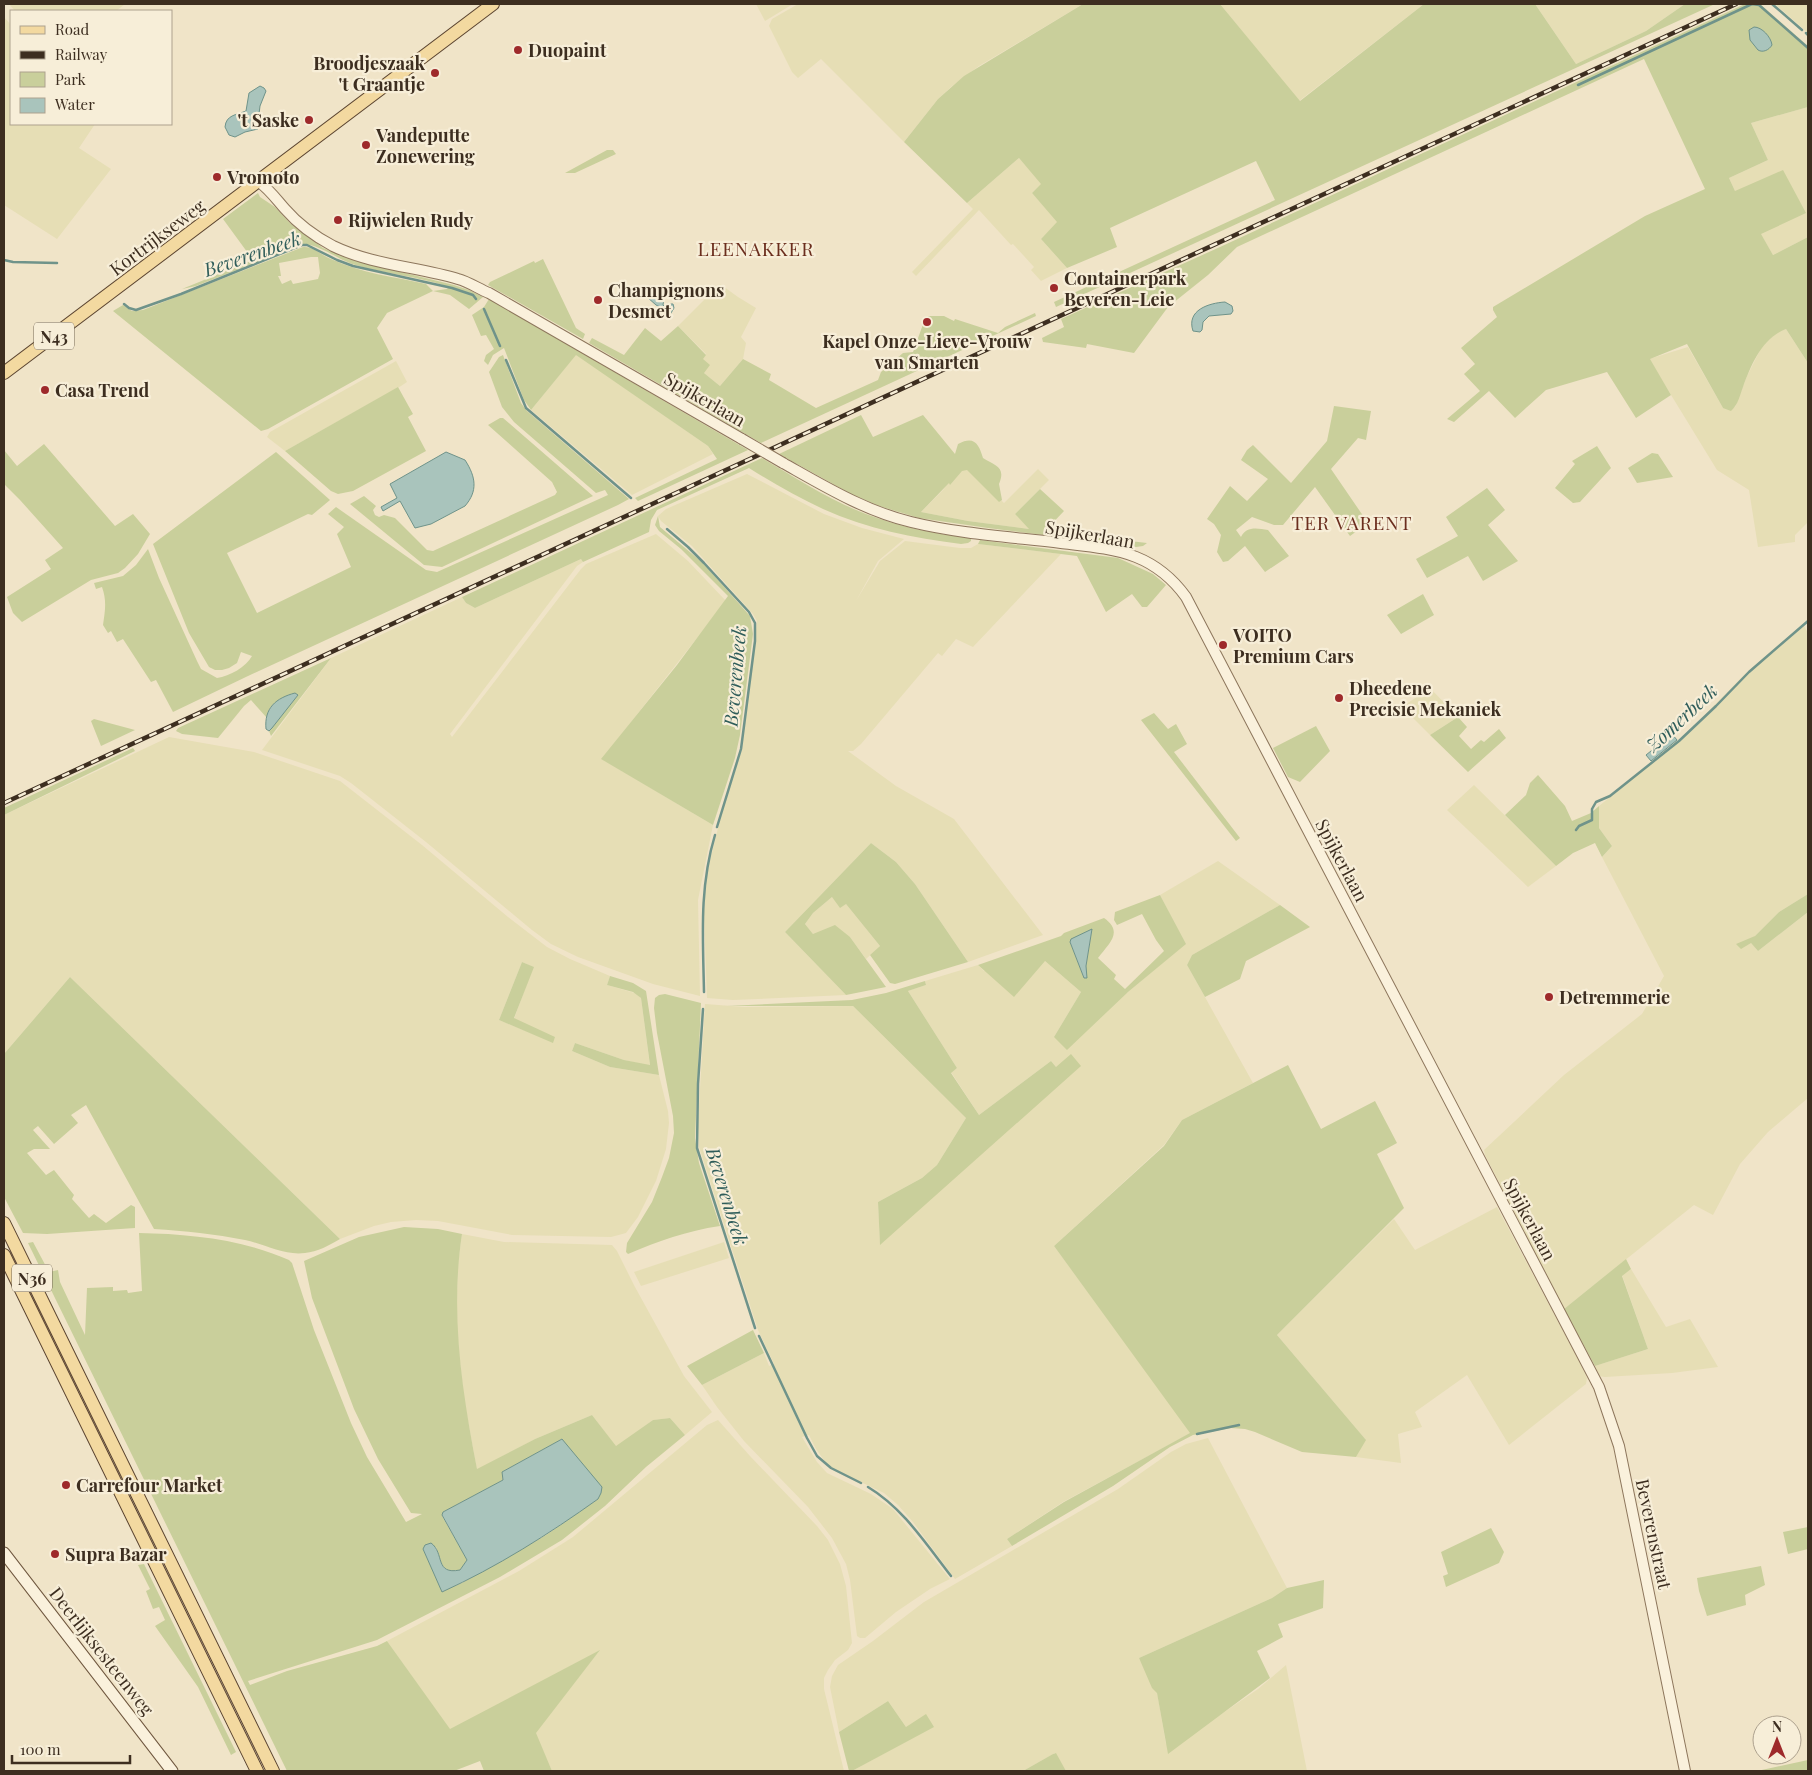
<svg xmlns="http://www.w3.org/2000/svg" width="1812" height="1775" viewBox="0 0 1812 1775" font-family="'Playfair Display',serif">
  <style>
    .farmland { fill: #e6deb5; fill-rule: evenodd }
    .green { fill: #c9cf9b; fill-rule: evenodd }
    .water { fill: #a9c4bc; stroke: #6f938a }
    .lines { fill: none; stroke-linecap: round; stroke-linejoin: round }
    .stream { stroke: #6f938a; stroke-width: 2.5 }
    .tertiary-casing { stroke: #8d765c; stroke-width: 12 }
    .secondary-casing { stroke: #6f573f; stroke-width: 13 }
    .primary-casing { stroke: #5b4430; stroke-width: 14 }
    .tertiary { stroke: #faf1dc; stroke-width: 10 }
    .secondary { stroke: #faf1dc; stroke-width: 11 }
    .primary { stroke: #f3d9a0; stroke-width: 12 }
    .rail-casing { stroke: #3d2e20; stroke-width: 4.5 }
    .rail { stroke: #f7eed8; stroke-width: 2.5; stroke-dasharray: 8; stroke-linecap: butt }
    .tertiary-bridge-casing { stroke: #8d765c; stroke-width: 12; stroke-linecap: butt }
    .tertiary-bridge { stroke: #faf1dc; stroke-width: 10 }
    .poi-dot { fill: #9e2a2b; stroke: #f7eed8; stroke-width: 2 }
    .labels { text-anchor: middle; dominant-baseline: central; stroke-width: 4.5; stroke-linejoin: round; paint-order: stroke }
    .shield { fill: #f7eed8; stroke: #756857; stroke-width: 1 }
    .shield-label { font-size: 16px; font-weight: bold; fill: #3d2e20 }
    .poi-label { font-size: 18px; font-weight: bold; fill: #3d2e20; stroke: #f7eed8; text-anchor: start }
    .street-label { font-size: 18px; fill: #3d2e20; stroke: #f7eed8 }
    .neighbourhood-label { font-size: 19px; letter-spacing: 1px; fill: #6b2e1e; stroke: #f7eed8 }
    .water-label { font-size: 19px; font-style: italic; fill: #2f5d5a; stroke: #f7eed8 }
  </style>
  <rect width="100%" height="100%" fill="#f0e4c8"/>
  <path class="farmland" d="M9 4H125L116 11H15Z
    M756 4H793L765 21Z
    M798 4H1083L979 66 951 87 938 99 904 142 821 59 798 78 792 72 769 26 772 19Z
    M1220 4H1424L1299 101Z
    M1535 4H1685L1646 31 1576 64Z
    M1775 4H1808V33Z
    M4 17 11 25V124H95L79 148 111 169 57 239 4 205Z
    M1808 107V237L1773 255 1735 191 1729 178 1768 160 1751 123Z
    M1019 158 1042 184 1032 193 1058 222 1041 239 1067 268 1041 281 1031 270 1034 267 1013 244 1011 245 979 210 916 276 912 272 973 209 967 203Z
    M720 284 738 297 756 308 741 337 746 343 743 359 720 386 704 373 702 359 706 354 678 326Z
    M1786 329 1808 363V522L1795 535V542L1758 547 1749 490 1717 470 1649 359 1688 347 1723 408 1735 407 1747 376 1762 346 1779 331Z
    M576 354 708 446 713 454 632 495 531 410Z
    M396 361 407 382 401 386 285 451 267 437 270 432Z
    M963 464 1004 503 1038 469 1049 480 1015 514 1030 529 968 521 921 512 943 490Z
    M747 474 824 514 862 528 904 539 878 561 856 601 880 561 905 541 960 548H971L978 544 1061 554 973 647 956 639 942 656 938 653 861 744 853 751H848L896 786 954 819 1043 935 968 962 915 884 896 862 871 843 785 932 846 995 733 1000 707 998 704 913 706 876 722 812 742 749 757 621 753 614 692 546 661 521 658 516 666 509Z
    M656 534 688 561 726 601 602 759 713 825 698 900 700 996 653 984 578 957 551 944 532 930 426 842 351 783 340 776 262 750 331 658 462 597 466 603 475 608 581 559 583 562 577 566 450 734 452 737 581 569 586 564Z
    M1803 624 1808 633V894L1779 912 1755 936 1751 943 1758 951 1808 912V1098L1768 1132 1740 1164 1713 1215 1694 1205 1564 1309 1485 1155 1484 1150 1564 1075 1642 1014 1664 976 1602 857 1612 846 1599 828V806L1680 740 1746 673Z
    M1430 688 1458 717 1430 735 1402 707Z
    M169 737 254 752 340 781 422 845 508 917 547 947 570 959 610 976 607 985 638 994 641 998 650 1066 624 1060 575 1043 572 1051 610 1067 659 1075 668 1111 669 1123 666 1149 656 1181 638 1217 626 1233 611 1237 512 1235 438 1221 416 1220 391 1222 374 1226 340 1239 70 977 4 1054V815ZM522 962 533 967 514 1019 553 1042 499 1020Z
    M1474 785 1556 866 1528 887 1447 810Z
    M1218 861 1280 905 1192 955 1187 965 1253 1083 1182 1120 1164 1145 1054 1246 1191 1433 1063 1502 1007 1539 1012 1546 955 1579 913 1522 898 1505 884 1493 829 1467 816 1449 809 1435 802 1437 817 1462 827 1473 871 1494 893 1509 950 1579 930 1589 896 1612 865 1638H860L857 1636 850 1580 846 1564 832 1538 808 1507 744 1441 717 1407 702 1385 764 1353 769 1366 774 1364 758 1330 699 1147 698 1123 705 1004 745 1007 853 1006 966 1118 937 1165 922 1178 878 1202 880 1244 944 1186 1056 1067 1051 1061 979 1115 951 1072 957 1068 908 991 926 985 925 981 978 965 984 971 1045 961 1081 992 1054 1037 1128 992 1185 944 1160 895Z
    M832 897 846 904 880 946 866 959 850 937 813 934 805 924 813 913Z
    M1497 1207 1580 1363 1587 1378 1586 1384 1509 1445 1467 1375 1415 1412 1422 1427 1398 1434 1401 1463 1356 1457 1365 1439 1277 1335 1394 1219 1415 1250Z
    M462 1234 504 1242 612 1245 617 1251 635 1287 684 1376 712 1412 685 1435 670 1418 653 1420 616 1447 592 1415 535 1439 477 1470 464 1399 456 1324 458 1263Z
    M724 1242 729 1258 641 1286 634 1272Z
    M1631 1269 1666 1327 1690 1319 1718 1367 1672 1373 1605 1377 1598 1376 1595 1366 1648 1349 1622 1275Z
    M718 1420 750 1456 817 1526 828 1540 840 1564 846 1586 852 1643 848 1650 835 1660 828 1670 824 1678V1689L844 1771H552L535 1733 599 1651 450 1730 387 1641 519 1571 573 1537 707 1425Z
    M1208 1438 1287 1588 1272 1598 1139 1658 1157 1692 1166 1744 1220 1715 1258 1689 1286 1665 1307 1771H1066L1055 1753 1023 1771H852L934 1726 906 1727 888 1701 839 1732 830 1687 832 1676 838 1665 873 1641 924 1602 1118 1489 1171 1452 1186 1444Z"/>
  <path class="green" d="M1083 4H1220L1300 101 1424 4H1535L1576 64 1646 31 1685 4H1715L1056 307 1054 302 1275 200 1256 161 1110 228 1117 247 1067 268 1041 239 1057 222 1032 193 1041 184 1019 158 967 203 904 142 938 99 964 76Z
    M1745 4H1760L1808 46V107L1751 123 1768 160 1729 178 1735 191 1783 170 1806 213 1761 234 1773 255 1808 237V363L1786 329C1762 338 1751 365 1743 387 1740 395 1738 405 1731 411L1723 408 1687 344 1650 359 1671 395 1636 418 1607 372 1546 390 1515 418 1489 391 1454 422 1447 419 1480 391 1464 374 1475 364 1461 348 1497 317 1493 310V307L1645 216 1705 189 1644 59 1237 247 1208 275 1168 307 1134 353 1087 344 1086 348 1043 342 1042 338 1064 327 1061 319 1220 247Z
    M607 150H613L616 154 575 173H565Z
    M258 193 260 197 275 207 290 223 323 248 356 261 454 285 469 290 483 297 469 309 450 295 433 291 387 313 377 328 393 359 268 429 261 431 113 311 123 305 132 311 143 310 303 247C313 246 321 255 331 259 360 273 395 277 426 284L433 291 447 289 449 287C418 276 384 274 352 264 336 258 320 245 303 244L196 286 182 289 253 260 223 219ZM311 257H318L320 273 318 279 293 284 291 280 282 284 278 276H281L279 263Z
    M543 259 576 328 585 334 583 339 488 285 490 282 534 261 535 263Z
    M489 299 748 450 638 501 635 498 717 459 708 446 576 355 531 410 524 400 504 348 493 355 488 365 484 361 486 355 494 349 486 335 481 336 472 315 484 307Z
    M1035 313 1036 316 761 443 589 343 592 338 624 355 645 328 661 341 678 326 706 355 703 359 710 365 704 373 720 386 743 359 771 374 769 380 816 408 878 380 881 372 903 353 913 352 926 316H944L954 321 955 319 998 333 1005 327Z
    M503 355 521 403 527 411 629 499 618 505 248 676 173 712 156 680 151 682 123 639 117 642 111 631 108 633 103 625C105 611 107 601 102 587L96 589 94 583 123 576 136 565 148 549 159 578 197 661 201 669 217 678C230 676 246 667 252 656L241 652 237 663 229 668 222 670H215L209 667 189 633 153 544 276 452 330 500 312 515 308 514 227 553 257 613 351 567 337 534 344 527 328 514 336 507 426 570 437 572 608 495 605 490 596 493 514 422 502 407 489 372 499 357Z
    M398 387 413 414 408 417 426 451 353 491 338 494 331 491 285 451Z
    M1334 406 1371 411 1366 440 1358 438 1331 469 1368 523 1350 536 1315 487 1283 525H1274L1252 517 1236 530 1241 537C1246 526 1257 528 1268 530L1289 556 1265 572 1245 546 1228 561 1223 562 1217 552 1221 535 1214 524 1207 519 1230 486 1247 501 1268 479 1241 460 1247 450 1253 445 1291 483 1327 441Z
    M861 415 873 437 923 415 955 454 958 444C975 435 979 445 983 458 996 466 1006 467 999 484L1002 500 999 502 967 470 962 471 950 485 949 483 921 512 968 521 1029 529 1015 514 1040 489 1064 511 1045 531 1147 543 1143 546 1136 547 988 528 919 518 879 506 851 494 779 454Z
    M500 418H503L593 496 442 567 424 565 350 504 364 496 376 506 373 510 375 515 379 517 384 515 395 518 427 550 433 551 555 495 557 492 552 482 488 425Z
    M44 444 115 526 133 514 150 534 138 554 125 568 118 573 91 580 22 622 13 613 7 597 51 569 45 560 63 548 20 500 4 484V450L17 466Z
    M1597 446 1611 468 1580 502 1573 503 1555 488 1575 464 1572 461Z
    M1652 453 1658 454 1673 477 1637 483 1628 468Z
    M762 458C796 478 829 500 866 514 900 527 935 534 971 538V541L968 543 961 544C913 538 867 529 823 509 797 497 773 483 749 468L657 510 651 520 649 532 583 562 581 559 475 608 466 603 462 597Z
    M1487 488 1505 510 1488 525 1518 561 1483 581 1468 556 1427 578 1416 559 1458 536 1446 517Z
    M658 516 660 527 703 563 750 616 753 634 740 735 735 758 713 825 601 759 677 665 728 596 681 549 659 531 655 525Z
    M980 540 1118 558 1153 574 1166 585 1147 607H1142L1132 594 1106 612 1077 556 978 544Z
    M1423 594 1434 615 1401 634 1387 615Z
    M331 658 271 736 269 731 297 696C282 700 270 699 267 718L251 700 244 706 218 738 182 734 176 731 178 728Z
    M1154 713 1168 729 1176 724 1187 744 1174 752 1240 838 1236 841 1141 720Z
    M1458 717 1467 727 1459 736 1471 749 1481 740 1484 742 1499 729 1506 738 1468 772 1430 735Z
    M94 719 135 730 101 746 91 721Z
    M1316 726 1330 751 1300 782 1288 777 1273 748Z
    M133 748 135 751 4 815V808Z
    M1538 775 1565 806 1572 821 1591 813 1599 806V828L1612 846 1602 857 1595 843 1573 853 1556 866 1505 815 1526 795 1530 783Z
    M871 843 896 862 915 884 968 962 895 984 890 983 870 955 880 946 846 904 840 908 832 897 813 913 805 924 813 934 835 925 850 937 886 987 846 995 785 932Z
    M1808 894V912L1758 951 1751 943 1741 949 1736 944 1755 936 1779 912Z
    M1160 895 1186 944 1128 992 1067 1050 1054 1037 1081 992 1045 961 1014 997 978 965 1061 936 1064 933 1104 918C1124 932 1109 943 1098 958L1116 975 1114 979 1125 989 1164 951 1156 940 1142 914 1117 925 1114 920 1115 912ZM1092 929 1084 978 1070 942Z
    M1280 905 1310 927 1246 961 1240 979 1205 997 1187 965 1192 955Z
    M522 962 534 967 514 1018 555 1037 553 1043 499 1020Z
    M610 976 633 983 646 991 659 1075 610 1067 572 1051 575 1043 624 1060 650 1065 641 998 633 992 607 985Z
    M70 977 340 1239C330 1245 317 1252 305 1253 285 1256 264 1244 245 1240 215 1234 185 1231 154 1229L86 1105 71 1115 78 1123 54 1144 38 1126 33 1130 50 1149H34L27 1153 46 1175 54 1170 74 1195 72 1199 89 1218 94 1214 106 1223 131 1205 135 1207V1228L47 1234 23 1233 4 1197V1054Z
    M925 981 926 985 908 991 957 1068 951 1073 979 1115 1051 1061 1056 1067 1071 1054 1081 1066 880 1245 878 1202 922 1178 937 1165 966 1118 853 1006H727L852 1000 886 993Z
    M665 994 701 1003 695 1138 699 1163 720 1226C686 1231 659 1241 628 1254L626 1252 627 1243 652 1202 662 1177 669 1158 674 1133 673 1116 657 1033 654 1008 655 998 659 995Z
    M1288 1065 1321 1129 1375 1101 1397 1143 1377 1154 1404 1208 1277 1335 1366 1440 1356 1457 1302 1452 1255 1432 1245 1429 1231 1428 1193 1435 1170 1447 1113 1486 1012 1546 1007 1539 1064 1502 1190 1433 1054 1246 1164 1146 1182 1120Z
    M404 1227 438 1229 462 1234C450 1313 462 1391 477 1469L535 1439 592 1415 616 1446 653 1420 670 1418 685 1435 646 1467 605 1506 562 1540 500 1577 377 1640 248 1681 250 1685 287 1671 377 1646 387 1641 450 1729 600 1650 536 1733 552 1771H484L480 1761 454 1771H287L28 1243 33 1242 49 1272 58 1270 60 1282 85 1335 87 1288 113 1287V1291L127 1290 128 1293 142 1291 139 1233C189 1234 242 1239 289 1260L292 1263 314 1330 351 1423 367 1457 406 1522 422 1514 411 1513 378 1459 354 1409 312 1298 304 1261 359 1237ZM562 1439 598 1499 546 1535 462 1583 442 1591 423 1549 436 1547C441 1562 441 1574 460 1570L467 1560 442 1516 443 1512 503 1480 502 1472Z
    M1626 1259 1631 1269 1622 1276 1648 1349 1595 1366 1564 1309Z
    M753 1330 764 1353 702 1385 687 1366Z
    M1808 1527V1549L1788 1554 1783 1532Z
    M1491 1528 1504 1552 1499 1563 1446 1587 1443 1576 1448 1574 1441 1552Z
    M144 1564 236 1752 231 1755 198 1687 155 1626 165 1620 159 1607 153 1609 146 1591 150 1589 138 1565Z
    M1761 1566 1765 1585 1745 1595 1746 1605 1707 1616 1699 1591 1697 1578Z
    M1324 1580 1323 1608 1278 1624 1283 1637 1257 1651 1270 1678 1168 1754 1157 1693 1152 1688 1139 1658 1272 1598 1287 1588Z
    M888 1701 906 1727 926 1714 934 1727 852 1771H849L839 1732Z
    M1056 1753 1066 1771H1023L1053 1754Z
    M1808 1760V1771H1757Z"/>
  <path class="water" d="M1754 27C1762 27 1771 37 1772 45 1769 50 1763 53 1758 50L1750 40 1749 30Z
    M260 86 264 88 266 91 260 106 259 114 262 122 261 126 258 129 245 132 235 137 229 135 225 127C226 115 236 115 246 111L249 93Z
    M650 290 656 292V299L664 298 663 305 664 306 668 304H673L674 308 668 318 662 317V308L656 305 647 297V292Z
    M1225 302 1232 306 1233 311 1231 314 1209 316 1203 322 1202 330 1200 332 1193 331C1186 310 1209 303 1225 302Z
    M446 452 465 460C476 477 478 491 465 506L431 524 415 528 400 501 383 511 381 507 397 498 390 484Z
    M295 693 298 695 272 728 269 731 266 729C264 708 276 698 295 693Z
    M1672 734 1677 740 1651 761 1646 755Z
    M1092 929 1086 966 1087 978H1084L1070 942 1071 939Z
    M562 1439 602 1487 601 1493 598 1499C549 1534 497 1567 442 1592L423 1549 425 1545 431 1543C445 1553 434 1575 460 1570L467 1560 442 1515 443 1512 503 1480 502 1472Z"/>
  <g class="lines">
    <path class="stream" d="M1772 4 1802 30
      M1806 33 1808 35
      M1578 85 1752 4 1759 5 1808 48
      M4 260 13 262 57 263
      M124 304 129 308 136 310 181 294 302 245H307L337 260 353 266 452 288 473 295 476 299
      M484 309 500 346
      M506 360 526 408 631 498
      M667 529 688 547 704 563 749 612 755 623V641L741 749 717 827
      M1576 830 1579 826 1592 820V809L1596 802 1610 796 1679 741 1716 706 1749 672 1808 621
      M704 992C703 938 699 888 715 835
      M703 1009 698 1084 697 1148 755 1328
      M759 1336 807 1438 817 1456 831 1468 861 1483
      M1197 1434 1239 1425
      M868 1487C903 1508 926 1544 951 1576"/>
    <defs>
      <path id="tertiary" d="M259 182C270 190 276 199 285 209 298 224 316 237 333 246 372 265 418 267 458 279 469 282 479 289 489 293L742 439
        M783 463C824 486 865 511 911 522 960 534 1011 537 1061 543 1086 546 1113 548 1136 557 1156 565 1173 579 1186 597L1599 1387 1619 1446 1685 1771"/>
      <path id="secondary" d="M4 1553 172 1771"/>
      <path id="primary" d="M4 373 493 4
        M4 1223 273 1771
        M4 1255 257 1771"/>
    </defs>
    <use href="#tertiary" class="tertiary-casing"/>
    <use href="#secondary" class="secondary-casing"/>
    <use href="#primary" class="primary-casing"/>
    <use href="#tertiary" class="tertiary"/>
    <use href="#secondary" class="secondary"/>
    <use href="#primary" class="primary"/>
    <defs>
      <path id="rail" d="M4 803 1736 4"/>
    </defs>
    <use href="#rail" class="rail-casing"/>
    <use href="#rail" class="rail"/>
    <defs>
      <path id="tertiary-bridge" d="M742 439 783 463"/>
    </defs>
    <use href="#tertiary-bridge" class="tertiary-bridge-casing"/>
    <use href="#tertiary-bridge" class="tertiary-bridge"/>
  </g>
  <g class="poi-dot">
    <circle cx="518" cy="50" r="5"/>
    <circle cx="435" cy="73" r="5"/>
    <circle cx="309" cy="120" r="5"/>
    <circle cx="366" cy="145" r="5"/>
    <circle cx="217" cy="177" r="5"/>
    <circle cx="338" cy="220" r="5"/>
    <circle cx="1054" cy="288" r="5"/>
    <circle cx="598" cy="300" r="5"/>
    <circle cx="927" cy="322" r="5"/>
    <circle cx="45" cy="390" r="5"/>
    <circle cx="1223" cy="645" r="5"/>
    <circle cx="1339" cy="698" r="5"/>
    <circle cx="1549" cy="997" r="5"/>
    <circle cx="66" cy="1485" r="5"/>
    <circle cx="55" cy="1554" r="5"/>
  </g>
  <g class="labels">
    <g class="shield">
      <rect x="34" y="322.5" width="40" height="27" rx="4"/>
      <rect x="12" y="1264.5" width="40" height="27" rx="4"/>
    </g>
    <g class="shield-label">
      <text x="54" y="336">N43</text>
      <text x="32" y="1278">N36</text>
    </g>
    <g class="poi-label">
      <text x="528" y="50">Duopaint</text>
      <text x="425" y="63" text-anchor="end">Broodjeszaak<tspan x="425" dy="21">'t Graantje</tspan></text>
      <text x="299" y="120" text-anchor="end">'t Saske</text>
      <text x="376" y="135">Vandeputte<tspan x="376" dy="21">Zonewering</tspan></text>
      <text x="227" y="177">Vromoto</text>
      <text x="348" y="220">Rijwielen Rudy</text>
      <text x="1064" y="278">Containerpark<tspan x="1064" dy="21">Beveren-Leie</tspan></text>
      <text x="608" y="290">Champignons<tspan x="608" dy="21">Desmet</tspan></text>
      <text x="927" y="341" text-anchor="middle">Kapel Onze-Lieve-Vrouw<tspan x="927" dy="21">van Smarten</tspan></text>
      <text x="55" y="390">Casa Trend</text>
      <text x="1233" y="635">VOITO<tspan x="1233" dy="21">Premium Cars</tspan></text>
      <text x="1349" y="688">Dheedene<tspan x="1349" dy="21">Precisie Mekaniek</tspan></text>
      <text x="1559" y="997">Detremmerie</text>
      <text x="76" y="1485">Carrefour Market</text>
      <text x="65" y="1554">Supra Bazar</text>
    </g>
    <g class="street-label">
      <text transform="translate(157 237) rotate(-37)">Kortrijkseweg</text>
      <text transform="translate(705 399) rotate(30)">Spijkerlaan</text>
      <text transform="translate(1090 534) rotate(10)">Spijkerlaan</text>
      <text transform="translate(1342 860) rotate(62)">Spijkerlaan</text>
      <text transform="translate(1530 1219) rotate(62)">Spijkerlaan</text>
      <text transform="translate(1654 1534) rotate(78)">Beverenstraat</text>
      <text transform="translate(102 1651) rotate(52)">Deerlijksesteenweg</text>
    </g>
    <g class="neighbourhood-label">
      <text x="756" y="248">LEENAKKER</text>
      <text x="1352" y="522">TER VARENT</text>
    </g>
    <g class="water-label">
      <text transform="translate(252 253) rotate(-19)">Beverenbeek</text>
      <text transform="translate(734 676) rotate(-85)">Beverenbeek</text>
      <text transform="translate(1681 717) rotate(-43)">Zomerbeek</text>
      <text transform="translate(728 1196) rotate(73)">Beverenbeek</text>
    </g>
  </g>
  <rect width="1812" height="1775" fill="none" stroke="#3d2e20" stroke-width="10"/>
  <rect x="10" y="10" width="162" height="115" fill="#f7eed8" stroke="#ada18e"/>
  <rect x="20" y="26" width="25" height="8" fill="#f3d9a0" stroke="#ada18e"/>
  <text x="55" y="35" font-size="15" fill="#3d2e20">Road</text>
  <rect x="20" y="51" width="25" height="8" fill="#3d2e20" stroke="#ada18e"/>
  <text x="55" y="60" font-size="15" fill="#3d2e20">Railway</text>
  <rect x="20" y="72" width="25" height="15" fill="#c9cf9b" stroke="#ada18e"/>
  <text x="55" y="85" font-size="15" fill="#3d2e20">Park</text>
  <rect x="20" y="98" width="25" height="15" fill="#a9c4bc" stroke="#ada18e"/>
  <text x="55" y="110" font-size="15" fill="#3d2e20">Water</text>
  <g transform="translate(1777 1740)"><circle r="24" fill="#f7eed8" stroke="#ada18e"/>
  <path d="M0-4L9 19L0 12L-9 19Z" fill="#9e2a2b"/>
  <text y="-8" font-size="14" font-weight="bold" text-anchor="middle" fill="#3d2e20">N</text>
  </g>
  <path d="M12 1755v8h118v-8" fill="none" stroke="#3d2e20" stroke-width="2.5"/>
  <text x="20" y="1755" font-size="15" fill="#3d2e20" stroke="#f7eed8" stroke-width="4" paint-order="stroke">100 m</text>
</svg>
